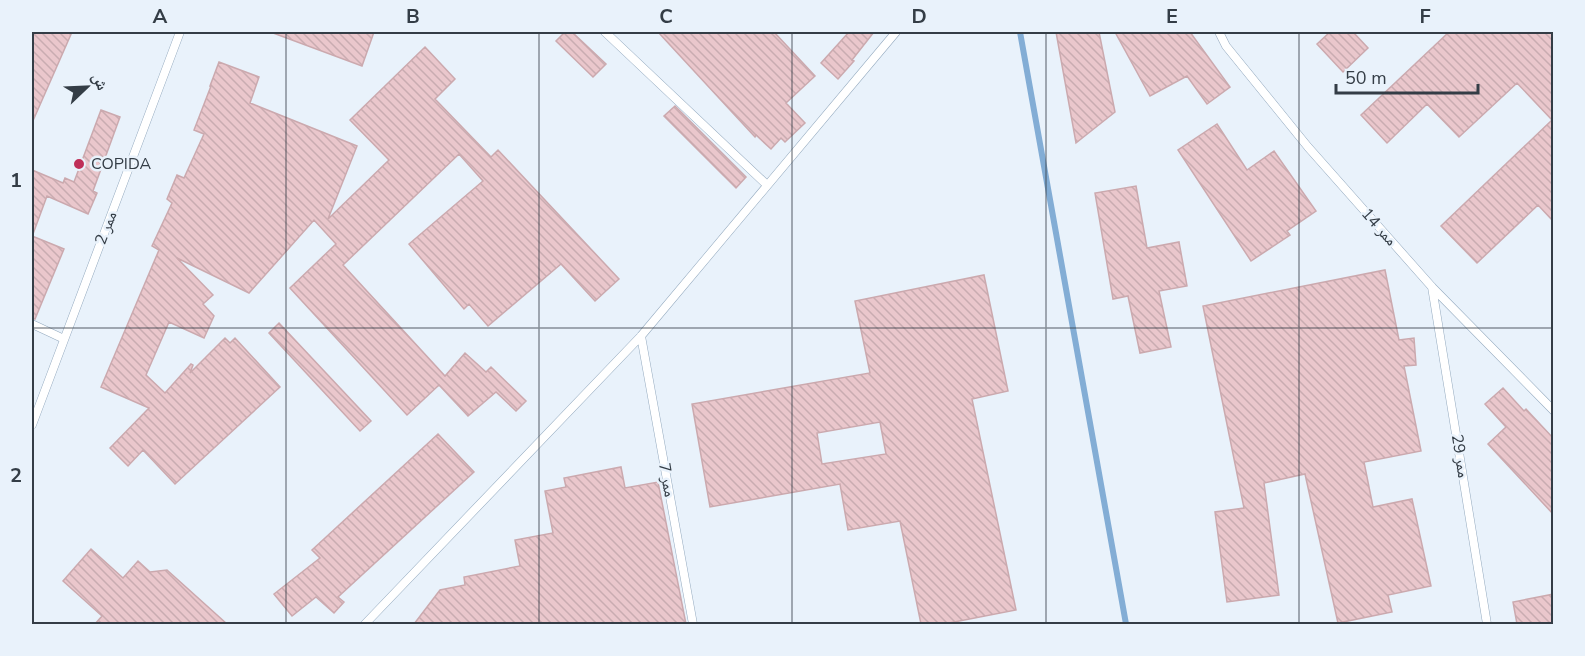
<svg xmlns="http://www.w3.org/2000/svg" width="1585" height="656" viewBox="0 0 1585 656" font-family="'Nunito Sans','Noto Naskh Arabic',sans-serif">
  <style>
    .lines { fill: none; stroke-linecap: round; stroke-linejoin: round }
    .stream { stroke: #83add5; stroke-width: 6 }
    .building { fill: url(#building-back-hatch); stroke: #cba9ae; stroke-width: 1.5; fill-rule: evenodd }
    .service-casing { stroke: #93a9be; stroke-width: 9 }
    .service { stroke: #fff; stroke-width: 8 }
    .grid { fill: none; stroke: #343d46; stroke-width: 1.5; stroke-opacity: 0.55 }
    .poi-dot { fill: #bf2f58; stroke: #e9f2fb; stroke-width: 2 }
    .labels { text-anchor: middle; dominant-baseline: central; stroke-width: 5; stroke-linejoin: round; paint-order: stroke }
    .poi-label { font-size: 16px; fill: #343d46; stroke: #e9f2fb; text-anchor: start }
    .street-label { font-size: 16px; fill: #343d46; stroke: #e9f2fb }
    .neatline { fill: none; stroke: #343d46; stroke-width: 2 }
    .grid-label { font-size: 20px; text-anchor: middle; font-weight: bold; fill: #343d46 }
  </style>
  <defs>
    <pattern id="building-back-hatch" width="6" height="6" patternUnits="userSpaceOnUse" patternTransform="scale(1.5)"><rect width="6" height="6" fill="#eac7cc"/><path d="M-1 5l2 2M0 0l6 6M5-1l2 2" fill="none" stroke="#c9acb1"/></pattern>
  </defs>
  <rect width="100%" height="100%" fill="#e9f2fb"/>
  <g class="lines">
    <path class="stream" d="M1020 32 1126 624"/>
  </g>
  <path class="building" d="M32 32H72L32 123Z
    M273 32H374L362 66 273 33Z
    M565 32H572L606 64 593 77 556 41Z
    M658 32H774L815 76 786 103 805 123 785 142 781 138 771 149 756 135 755 137Z
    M849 32H874L852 60 854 61 838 79 821 63Z
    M1056 32H1099L1115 112 1076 143Z
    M1115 32H1190L1230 87 1207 104 1187 76 1150 96Z
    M1330 32H1353L1368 48 1343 72 1317 44Z
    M1449 32H1554V222L1538 205 1477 263 1441 226 1552 120 1517 83 1459 137 1427 104 1387 143 1361 115Z
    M425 47 455 79 435 99 491 157 498 150 619 279 595 301 561 264 488 326 469 304 464 309 409 244 483 181 459 154 343 265 445 376 465 353 486 372 491 367 526 401 516 411 496 392 468 416 439 385 407 415 290 288 336 244 314 220 249 293 177 258 213 295 203 304 214 316 204 338 169 322 146 375 165 393 191 364 193 365 190 373 225 338 230 343 235 338 280 387 175 484 143 450 128 466 110 448 149 408 101 387 159 250 152 246 172 203 167 199 177 175 184 178 204 134 194 130 211 86H210L219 62 259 77 250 103 357 146 328 219 389 160 350 120Z
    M675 106 746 177 736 188 664 116Z
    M101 110 120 117 93 191 97 193 88 214 47 196 33 234H32V170L63 183 65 178 74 182Z
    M1217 124 1247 170 1274 151 1316 211 1287 231 1290 235 1251 261 1178 150Z
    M1136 186 1147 248 1179 242 1187 286 1159 291 1171 347 1140 353 1128 296 1113 299 1095 193Z
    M32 236 64 249 35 319 32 318Z
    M1385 270 1399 340 1414 338 1416 365 1404 366 1421 451 1364 462 1373 507 1412 499 1431 586 1388 595 1392 612 1338 623 1305 474 1264 483 1279 595 1227 602 1215 512 1244 508 1203 306Z
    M984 275 1008 391 972 399 1016 610 944 624H921L900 521 848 530 840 484 710 507 692 404 870 373 855 301ZM880 422 886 454 822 464 817 433Z
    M279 323 371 421 360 431 269 333Z
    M1503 388 1524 411 1526 409 1554 439V515L1488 444 1506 427 1485 404Z
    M438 434 474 472 338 597 344 602 334 613 316 597 292 616 274 594 320 558 312 550Z
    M621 467 625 488 658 482 686 624H414L440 590 465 585 464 577 520 566 515 540 553 533 545 491 566 487 564 478Z
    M91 549 123 578 138 561 150 572 167 570 227 624H95L102 616 63 581Z
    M1554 594V624H1517L1513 602Z"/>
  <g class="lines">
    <defs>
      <path id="service" d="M605 32 767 185
        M1219 32 1226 46 1308 147 1432 287 1554 411
        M1432 287 1487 624
        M32 324 64 339
        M641 336 693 624
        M32 425 180 32
        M365 624 641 336 896 32"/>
    </defs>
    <use href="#service" class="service-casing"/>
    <use href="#service" class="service"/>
  </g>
  <path class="grid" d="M286 32V624M539 32V624M792 32V624M1046 32V624M1299 32V624M32 328H1554"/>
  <circle class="poi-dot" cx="79" cy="164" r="6"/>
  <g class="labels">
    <g class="poi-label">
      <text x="91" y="164">COPIDA</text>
    </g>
    <g class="street-label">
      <text transform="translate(1379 227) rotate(48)">ممر 14</text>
      <text transform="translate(106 228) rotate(-69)">ممر 2</text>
      <text transform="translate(1460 456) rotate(81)">ممر 29</text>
      <text transform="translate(667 480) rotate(80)">ممر 7</text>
    </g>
  </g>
  <rect width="1585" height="656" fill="none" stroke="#e9f2fb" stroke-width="66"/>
  <g transform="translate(87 87) rotate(67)" stroke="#e9f2fb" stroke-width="4.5" paint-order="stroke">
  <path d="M0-4.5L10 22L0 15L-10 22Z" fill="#343d46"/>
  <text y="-9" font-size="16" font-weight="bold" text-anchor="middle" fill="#343d46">ش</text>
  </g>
  <path d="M1336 84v9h142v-9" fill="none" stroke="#343d46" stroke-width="3"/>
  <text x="1345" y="84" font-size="18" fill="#343d46" stroke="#e9f2fb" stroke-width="4.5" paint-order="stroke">50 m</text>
  <rect x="33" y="33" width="1519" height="590" class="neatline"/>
  <g class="grid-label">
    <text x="160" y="23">A</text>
    <text x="413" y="23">B</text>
    <text x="666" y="23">C</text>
    <text x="919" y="23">D</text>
    <text x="1172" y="23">E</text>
    <text x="1425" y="23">F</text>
    <text x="16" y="187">1</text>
    <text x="16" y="482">2</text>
  </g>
</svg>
